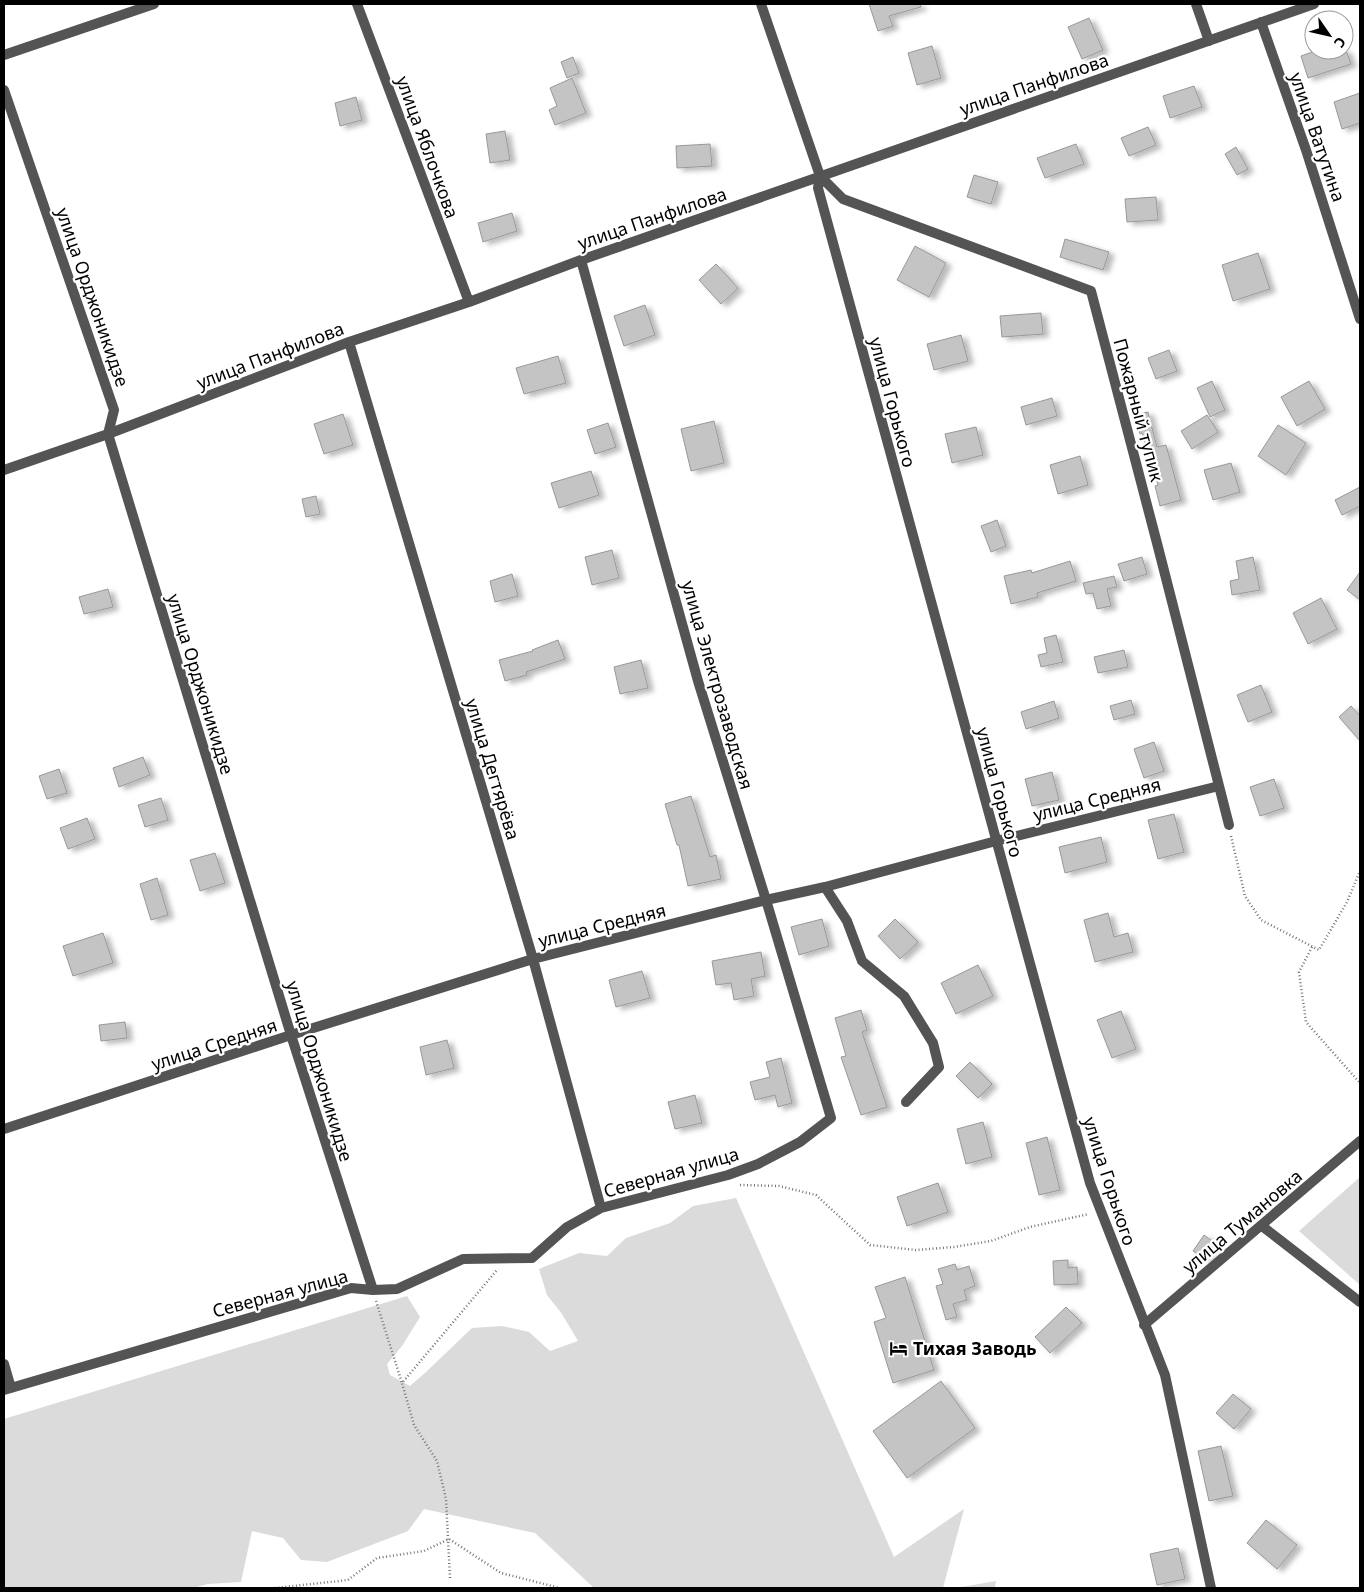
<svg xmlns="http://www.w3.org/2000/svg" width="1364" height="1592" viewBox="0 0 1364 1592" font-family="'Noto Sans',sans-serif">
  <style>
    .green { fill: #dbdbdb }
    .building { fill: #c4c4c4; stroke: #989898; filter: url(#shadow) }
    .lines { fill: none; stroke-linecap: round; stroke-linejoin: round }
    .path { stroke: #767676; stroke-width: 2.5; stroke-dasharray: 1 2.5; stroke-linecap: butt }
    .minor { stroke: #545454; stroke-width: 10 }
    .labels { text-anchor: middle; dominant-baseline: central; stroke-width: 4.5; stroke-linejoin: round; paint-order: stroke }
    .street-label { font-size: 18px; fill: #000; stroke: #fff }
    .poi-label { font-size: 18px; font-weight: bold; fill: #000; stroke: #fff; text-anchor: start }
  </style>
  <defs>
    <filter id="shadow"><feDropShadow dx="5.5" dy="3" stdDeviation="2.5" flood-color="#0004"/></filter>
  </defs>
  <rect width="100%" height="100%" fill="#fff"/>
  <path class="green" d="M1360 1177V1285L1299 1231Z
    M736 1198 894 1557 964 1509 943 1588H594L535 1533 424 1509 408 1531 327 1562 301 1560 283 1538 252 1531 241 1582 208 1584 193 1588H4V1419L407 1296 420 1317 402 1346 387 1364 390 1375 410 1386 426 1372 472 1328 502 1326 529 1332 550 1351 578 1341 562 1314 547 1295 539 1269 579 1253 607 1256 626 1238 670 1223 693 1206Z
    M996 1581 995 1588H956Z"/>
  <path class="building" d="M869 4H920L921 7 889 16 893 26 878 31Z
    M1089 18 1103 50 1082 59 1068 27Z
    M932 46 941 78 917 85 908 53Z
    M1318 50H1346L1351 64 1308 78 1301 56Z
    M573 57 579 73 567 78 561 62Z
    M572 78 586 113 555 125 549 110 557 106 550 88Z
    M1194 86 1202 107 1170 118 1163 96Z
    M1360 93V123L1342 129 1334 102Z
    M356 97 362 120 340 126 335 103Z
    M1148 127 1156 145 1129 156 1121 138Z
    M505 131 510 160 490 163 486 134Z
    M710 144 712 166 677 168 676 146Z
    M1076 144 1084 164 1045 178 1037 158Z
    M1236 147 1248 169 1237 175 1225 154Z
    M974 175 998 182 991 204 967 197Z
    M1156 197 1158 220 1127 222 1125 199Z
    M512 213 517 231 483 242 478 223Z
    M1065 239 1109 252 1103 270 1060 257Z
    M915 246 946 263 929 297 897 280Z
    M1258 253 1270 289 1233 301 1222 265Z
    M716 264 738 288 721 304 699 280Z
    M645 305 655 335 624 346 614 316Z
    M1041 313 1043 334 1002 337 1000 316Z
    M961 335 968 361 934 370 927 344Z
    M1169 350 1177 371 1156 379 1148 358Z
    M558 356 566 383 524 394 516 368Z
    M1212 381 1225 410 1210 417 1197 388Z
    M1309 381 1325 409 1297 426 1281 397Z
    M1052 398 1057 416 1026 425 1021 407Z
    M1148 412 1157 447 1166 445 1181 500 1160 506 1155 486 1158 485 1142 433 1140 434 1135 415Z
    M343 414 353 445 324 454 314 424Z
    M1207 415 1218 432 1192 449 1181 431Z
    M714 421 724 463 691 471 681 429Z
    M608 423 616 447 595 454 587 430Z
    M1278 425 1306 443 1286 475 1258 456Z
    M976 427 983 455 952 463 945 434Z
    M1080 456 1088 485 1058 494 1050 465Z
    M1231 463 1240 492 1213 500 1204 470Z
    M591 471 599 495 559 508 551 483Z
    M1360 487V506L1342 515 1335 500Z
    M316 496 320 514 306 517 302 499Z
    M997 520 1006 546 991 552 981 526Z
    M612 550 619 578 592 585 585 557Z
    M1142 557 1147 574 1124 581 1118 564Z
    M1253 557 1260 590 1232 595 1230 581 1239 579 1236 561Z
    M1070 561 1076 581 1037 593 1038 597 1011 604 1004 576 1031 570 1032 573Z
    M1360 572V600L1347 590Z
    M512 574 518 596 495 602 490 581Z
    M1114 576 1117 587 1107 589 1111 606 1097 609 1093 593 1086 594 1083 583Z
    M108 589 113 607 84 614 79 597Z
    M1321 598 1337 629 1308 644 1293 613Z
    M1056 635 1063 662 1041 667 1038 655 1047 653 1044 638Z
    M558 640 565 659 526 672 527 675 505 681 499 660 533 651 532 650Z
    M1124 650 1128 667 1098 673 1094 657Z
    M641 660 648 688 620 694 614 667Z
    M1261 685 1272 712 1248 722 1237 695Z
    M1131 700 1135 714 1114 720 1110 706Z
    M1054 701 1059 718 1026 729 1021 712Z
    M1351 706 1360 716V741L1339 717Z
    M1154 742 1164 771 1144 778 1134 749Z
    M143 757 150 775 119 787 113 768Z
    M59 769 67 793 47 799 39 776Z
    M1052 772 1059 800 1032 806 1025 779Z
    M1274 779 1284 808 1260 816 1250 787Z
    M691 796 710 857 716 855 721 879 688 886 679 845H677L665 804Z
    M161 798 168 820 145 827 138 805Z
    M1174 814 1184 852 1158 859 1148 820Z
    M87 818 95 839 68 849 60 828Z
    M1101 837 1107 862 1065 873 1059 847Z
    M215 853 225 883 200 891 190 860Z
    M157 878 168 915 151 920 140 884Z
    M1108 913 1114 937 1128 933 1133 952 1095 962 1084 920Z
    M822 919 829 946 799 955 791 927Z
    M895 919 918 942 900 959 878 936Z
    M103 933 113 963 73 976 63 946Z
    M761 952 765 976 751 979 754 996 734 1000 731 983 716 985 712 961Z
    M978 965 993 996 956 1014 941 983Z
    M642 971 650 998 616 1007 609 980Z
    M861 1010 867 1030 862 1032 887 1107 861 1115 841 1057 846 1056 835 1018Z
    M1121 1011 1136 1049 1112 1058 1097 1020Z
    M125 1022 127 1038 101 1041 99 1025Z
    M447 1040 454 1068 426 1075 420 1047Z
    M781 1058 792 1103 778 1107 775 1095 755 1100 750 1082 770 1077 766 1062Z
    M970 1062 992 1084 978 1098 956 1076Z
    M695 1095 702 1123 675 1129 668 1102Z
    M983 1122 992 1157 966 1164 957 1129Z
    M1047 1137 1060 1190 1039 1195 1026 1143Z
    M938 1183 948 1212 907 1226 897 1197Z
    M1204 1235 1215 1243 1204 1259 1193 1251Z
    M1068 1260V1268L1077 1267 1078 1284 1054 1285 1053 1261Z
    M955 1264 957 1270 969 1266 975 1286 964 1290 967 1300 953 1304 957 1317 946 1320 936 1286 943 1284 938 1269Z
    M905 1277 934 1370 893 1383 874 1322 886 1318 875 1287Z
    M1066 1307 1082 1323 1050 1353 1035 1337Z
    M941 1381 975 1428 907 1478 873 1431Z
    M1233 1394 1251 1409 1234 1429 1216 1413Z
    M1221 1446 1233 1496 1209 1501 1198 1451Z
    M1266 1520 1297 1545 1277 1569 1247 1543Z
    M1178 1548 1185 1579 1157 1585 1150 1554Z"/>
  <g class="lines">
    <path class="path" d="M1231 836 1245 896 1261 920 1319 950 1347 902 1360 871
      M1312 947 1299 972 1306 1022 1360 1083
      M740 1185 779 1186 816 1195 870 1245 916 1250 954 1247 991 1241 1030 1227 1089 1214
      M376 1301 402 1383
      M450 1578 446 1499 437 1461 414 1425 402 1383 497 1270
      M275 1588 348 1580 377 1558 424 1551 449 1539 501 1573 560 1588"/>
    <path class="minor" d="M357 4 469 302
      M761 4 820 176 818 188 1090 1183 1165 1375 1211 1588
      M1196 4 1209 41
      M1261 22 1306 150 1360 319
      M4 55 154 4
      M4 90 114 410 108 434 291 1035 373 1290
      M820 176 843 199 1091 291 1158 547 1229 825
      M349 342 533 959 601 1208
      M4 470 108 434 349 342 469 302 581 260 1314 4
      M825 887 847 921 862 961 904 996 933 1043 939 1067 906 1102
      M4 1129 291 1035 533 959 766 900 825 887 996 841 1219 786
      M1262 1226 1360 1302
      M1144 1325 1360 1141
      M4 1364 11 1388
      M4 1390 351 1288 373 1290 397 1289 463 1259 532 1258 567 1227 601 1208 728 1175 758 1164 800 1142 831 1118 766 900 698 681 581 260"/>
  </g>
  <defs>
    <symbol id="hotel-bare" viewBox="-9 -9 18 18"><path d="M-6-4.5h1.5V1H6V5H4.5V3h-9V5H-6ZM-4 0a1.8 1.8 0 1 1 3.6 0ZM.5 0V-2.5h3Q6-2.5 6 0Z" fill="#000" stroke="#fff" stroke-width="2.5" paint-order="stroke"/></symbol>
  </defs>
  <g fill-rule="evenodd">
    <use href="#hotel-bare" x="886" y="1336" width="25" height="25"/>
  </g>
  <g class="labels">
    <g class="street-label">
      <text transform="translate(1034 84) rotate(-19)">улица Панфилова</text>
      <text transform="translate(1318 137) rotate(71)">улица Ватутина</text>
      <text transform="translate(428 147) rotate(70)">улица Яблочкова</text>
      <text transform="translate(652 218) rotate(-19)">улица Панфилова</text>
      <text transform="translate(93 297) rotate(71)">улица Орджоникидзе</text>
      <text transform="translate(270 355) rotate(-21)">улица Панфилова</text>
      <text transform="translate(893 402) rotate(75)">улица Горького</text>
      <text transform="translate(1139 410) rotate(75)">Пожарный тупик</text>
      <text transform="translate(201 684) rotate(73)">улица Орджоникидзе</text>
      <text transform="translate(718 685) rotate(74)">улица Электрозаводская</text>
      <text transform="translate(493 769) rotate(73)">улица Дегтярёва</text>
      <text transform="translate(1000 792) rotate(75)">улица Горького</text>
      <text transform="translate(1097 799) rotate(-14)">улица Средняя</text>
      <text transform="translate(602 925) rotate(-14)">улица Средняя</text>
      <text transform="translate(214 1044) rotate(-18)">улица Средняя</text>
      <text transform="translate(320 1071) rotate(73)">улица Орджоникидзе</text>
      <text transform="translate(671 1172) rotate(-16)">Северная улица</text>
      <text transform="translate(1110 1181) rotate(72)">улица Горького</text>
      <text transform="translate(1242 1221) rotate(-40)">улица Тумановка</text>
      <text transform="translate(280 1293) rotate(-15)">Северная улица</text>
    </g>
    <g class="poi-label">
      <text x="913" y="1348">Тихая Заводь</text>
    </g>
  </g>
  <rect width="1364" height="1592" fill="none" stroke="#000000" stroke-width="10"/>
  <g transform="translate(1329 35) rotate(124)"><circle r="24" fill="#ffffff" stroke="#999999"/>
  <path d="M0-4L9 19L0 12L-9 19Z" fill="#000000"/>
  <text y="-8" font-size="14" font-weight="bold" text-anchor="middle" fill="#000000">С</text>
  </g>
</svg>
